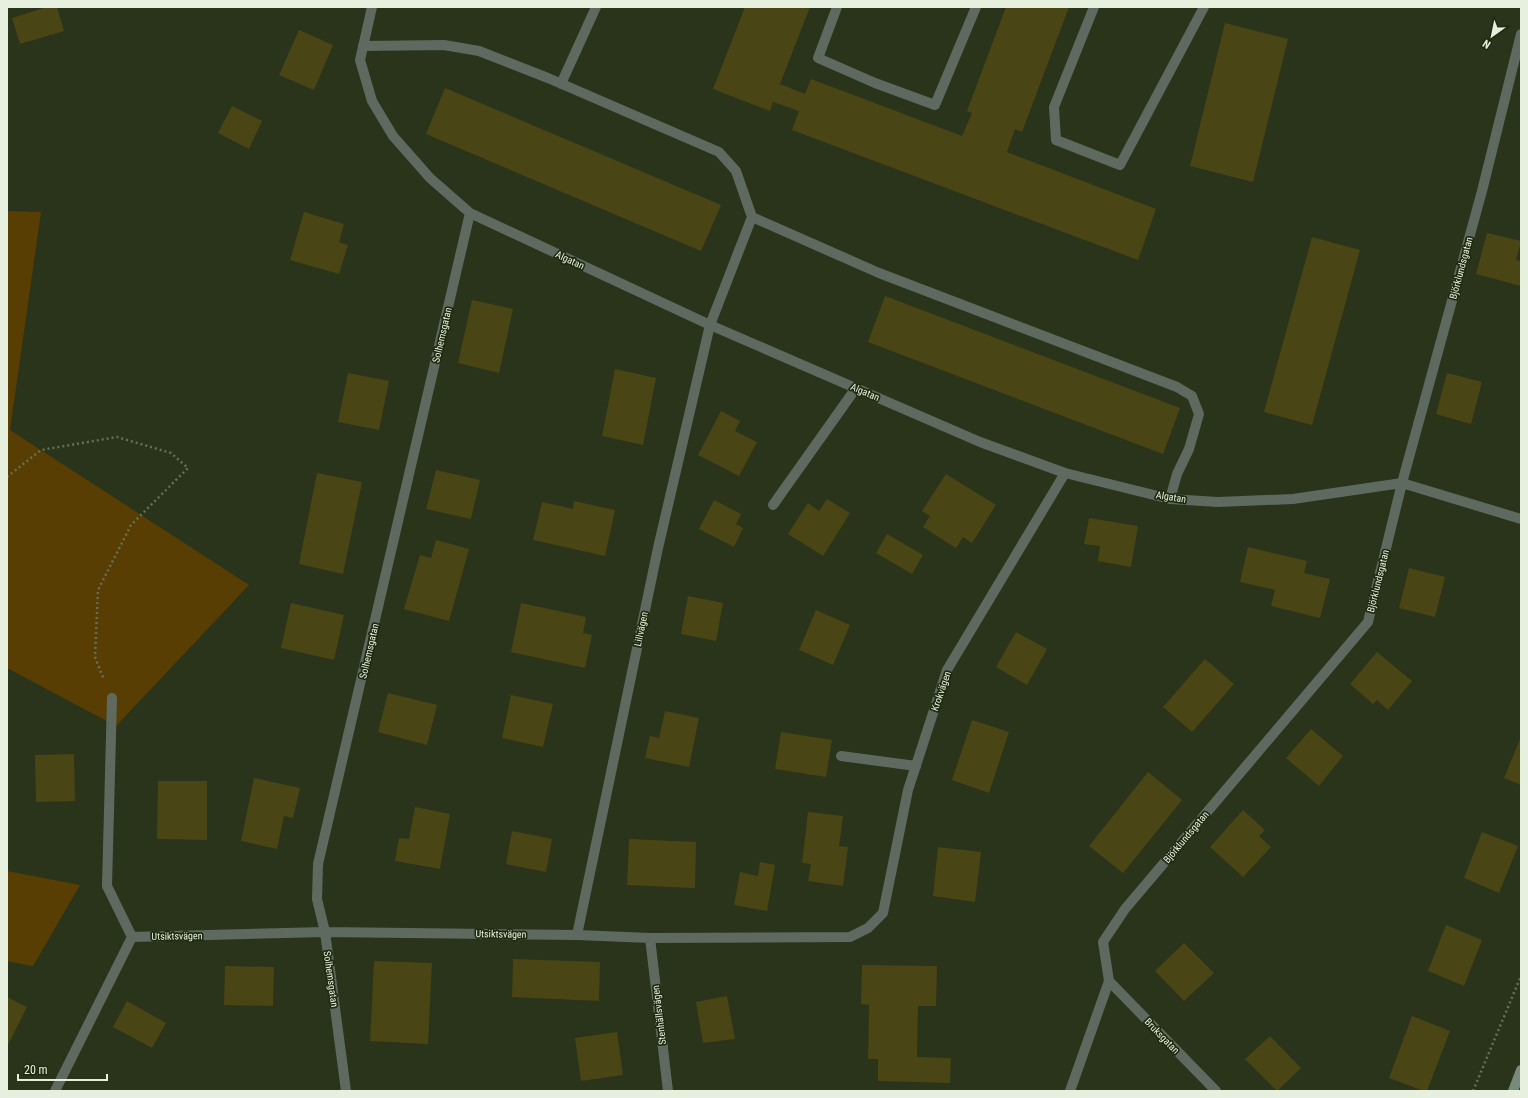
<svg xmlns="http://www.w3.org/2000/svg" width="1528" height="1098" viewBox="0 0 1528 1098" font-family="'Roboto Condensed',sans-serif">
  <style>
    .green { fill: #583e02 }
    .building { fill: #4a4515 }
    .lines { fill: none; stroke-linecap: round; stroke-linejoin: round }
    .path { stroke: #667059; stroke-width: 2.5; stroke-dasharray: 2 3; stroke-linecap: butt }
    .lane { stroke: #5e6a60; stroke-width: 10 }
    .street { stroke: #5e6a60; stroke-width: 10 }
    .secondary { stroke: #778a7b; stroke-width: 10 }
    .labels { text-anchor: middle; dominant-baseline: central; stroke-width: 3.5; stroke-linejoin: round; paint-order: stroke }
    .street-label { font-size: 10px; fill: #e7efde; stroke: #1f2a10 }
  </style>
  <rect width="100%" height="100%" fill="#29341a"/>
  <path class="green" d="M7 211 41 212 10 430 249 585 116 726 7 668Z
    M7 871 80 885 33 966 7 961Z"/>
  <path class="building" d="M47 7H57L64 31 20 44 12 18Z
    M745 7H810L780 84 805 94 811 79 962 136 972 113 967 111 1006 7H1069L1022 132 1015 129 1007 152 1156 209 1138 260 792 130 799 111 773 102 770 111 713 89Z
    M1225 23 1288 39 1253 182 1190 166Z
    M299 30 333 45 314 90 279 75Z
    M445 88 721 205 701 251 426 134Z
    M232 106 262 121 249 149 218 133Z
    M304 212 344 224 339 242 348 245 339 274 290 260Z
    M1487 233 1521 241 1516 260 1521 261V286L1476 274Z
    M1312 237 1360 250 1312 425 1264 412Z
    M885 296 1180 408 1163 454 868 342Z
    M472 300 513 309 499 373 458 363Z
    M615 369 656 378 643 445 602 436Z
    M348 373 389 381 379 430 338 422Z
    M1447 373 1482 382 1471 424 1436 414Z
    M721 411 740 421 735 431 757 442 739 476 698 455Z
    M436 470 480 480 471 519 426 509Z
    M317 473 362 482 343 574 299 564Z
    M946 474 996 505 972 543 963 537 956 548 923 527 930 516 922 511Z
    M827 499 850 513 823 556 788 534 808 503 819 511Z
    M714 500 741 514 736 524 743 528 734 547 699 529Z
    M574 501 615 510 605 556 533 540 542 502 573 509Z
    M1089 518 1138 526 1131 567 1098 561 1100 546 1084 544Z
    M887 534 923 555 912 574 876 553Z
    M436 540 469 549 449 621 404 609 420 555 431 558Z
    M1248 547 1307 561 1304 573 1330 579 1320 618 1271 606 1275 590 1240 582Z
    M1409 568 1445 577 1435 617 1399 608Z
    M688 596 723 603 716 641 681 634Z
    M291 603 344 615 334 660 281 648Z
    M521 603 586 617 583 633 592 635 585 668 511 652Z
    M816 610 850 625 833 665 799 650Z
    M1016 632 1047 649 1027 685 996 667Z
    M1377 652 1412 681 1388 710 1377 700 1373 704 1350 684Z
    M1205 659 1234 684 1192 732 1163 707Z
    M388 693 437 705 427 745 378 732Z
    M511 695 553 704 543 747 502 738Z
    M665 711 699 718 689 767 645 758 650 736 659 738Z
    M972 720 1009 732 989 793 952 780Z
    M1311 729 1343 756 1319 786 1286 758Z
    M781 732 832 740 826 777 775 769Z
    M1521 737V785L1504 778Z
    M74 754 75 801 36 802 35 755Z
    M1148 772 1182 800 1123 873 1089 846Z
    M254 778 300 788 293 818 284 816 277 849 241 841Z
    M158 781H207V840L157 839Z
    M415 807 450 814 440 869 395 861 399 838 409 839Z
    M1243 810 1265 830 1259 836 1271 847 1243 877 1210 847Z
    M808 812 843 816 839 846 848 847 843 886 808 881 811 864 802 863Z
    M512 831 552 839 546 872 506 864Z
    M1482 832 1518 846 1499 893 1464 878Z
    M629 839 696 842 695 888 627 885Z
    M938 847 981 852 975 902 933 896Z
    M760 862 775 865 767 911 734 905 740 872 758 876Z
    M1446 925 1482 940 1464 986 1428 971Z
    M1184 943 1214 973 1184 1001 1155 971Z
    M513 959 600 962 599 1001 512 997Z
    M374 961 432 963 428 1044 370 1041Z
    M862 965 937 966 936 1006H918L917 1057 951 1058 950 1083 878 1081V1059H868L869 1005 861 1004Z
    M225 966 274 967 273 1006 224 1005Z
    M727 996 735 1039 703 1043 696 1002Z
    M7 997 27 1007 7 1047Z
    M127 1001 166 1023 152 1048 113 1027Z
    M1412 1016 1450 1031 1427 1091H1424L1389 1078Z
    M617 1032 623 1075 581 1081 575 1038Z
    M1270 1036 1301 1068 1277 1091 1245 1059Z"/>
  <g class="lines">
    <path class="path" d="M7 477 41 450 117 437 171 453 188 468 131 525 98 590 95 657 104 680
      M1473 1091 1521 976"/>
    <path class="lane" d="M837 7 818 58 875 83 935 105 976 7
      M1094 7 1054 107 1056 140 1120 165 1204 7
      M363 46 444 45 479 51 548 78 719 152 736 171 752 217
      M561 84 596 7
      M710 325 752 217 879 273 1177 387 1192 396 1199 414 1189 449 1177 474 1170 499
      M773 505 856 388
      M841 756 916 766"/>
    <path class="street" d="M372 7 360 60 372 101 393 136 430 178 470 213 710 325 980 442 1065 473 1170 499 1218 502 1293 499 1402 483 1521 519
      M112 698 107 886 132 937
      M577 935 658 548 710 325
      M650 938 668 1091
      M1109 981 1216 1091
      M55 1091 132 937 325 932 577 935 650 938 850 937 868 928 883 913 908 790 947 670 1065 473
      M346 1091 325 932 317 899 318 864 470 213
      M1070 1091 1109 981 1103 942 1125 909 1368 622 1402 483 1482 191 1521 34"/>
    <path class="secondary" d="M1513 1091 1521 1070"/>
  </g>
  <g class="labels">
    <g class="street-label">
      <text transform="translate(570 260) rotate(25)">Algatan</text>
      <text transform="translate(1461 268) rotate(-75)">Björklundsgatan</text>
      <text transform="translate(442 335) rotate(-77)">Solhemsgatan</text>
      <text transform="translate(865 392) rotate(23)">Algatan</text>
      <text transform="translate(1171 497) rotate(9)">Algatan</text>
      <text transform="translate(1378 581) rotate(-76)">Björklundsgatan</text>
      <text transform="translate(641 629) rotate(-78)">Lillvägen</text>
      <text transform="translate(369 651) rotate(-77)">Solhemsgatan</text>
      <text transform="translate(941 691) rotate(-71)">Krokvägen</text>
      <text transform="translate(1186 837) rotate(-50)">Björklundsgatan</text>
      <text transform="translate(501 934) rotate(1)">Utsiktsvägen</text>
      <text transform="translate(177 936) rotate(-1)">Utsiktsvägen</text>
      <text transform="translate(331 979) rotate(82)">Solhemsgatan</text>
      <text transform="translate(659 1015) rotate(-97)">Stenhällsvägen</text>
      <text transform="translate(1162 1036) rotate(46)">Bruksgatan</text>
    </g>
  </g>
  <rect width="1528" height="1098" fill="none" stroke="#e7efde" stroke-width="16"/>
  <g transform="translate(1492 36) rotate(213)" stroke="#1f2a10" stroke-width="3" paint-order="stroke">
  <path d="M0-3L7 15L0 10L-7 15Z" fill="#e7efde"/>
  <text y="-6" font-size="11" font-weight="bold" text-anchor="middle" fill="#e7efde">N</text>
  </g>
  <path d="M18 1074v6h89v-6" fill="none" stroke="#e7efde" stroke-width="2"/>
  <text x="24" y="1074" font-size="12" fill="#e7efde" stroke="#1f2a10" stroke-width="3" paint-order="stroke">20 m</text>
</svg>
